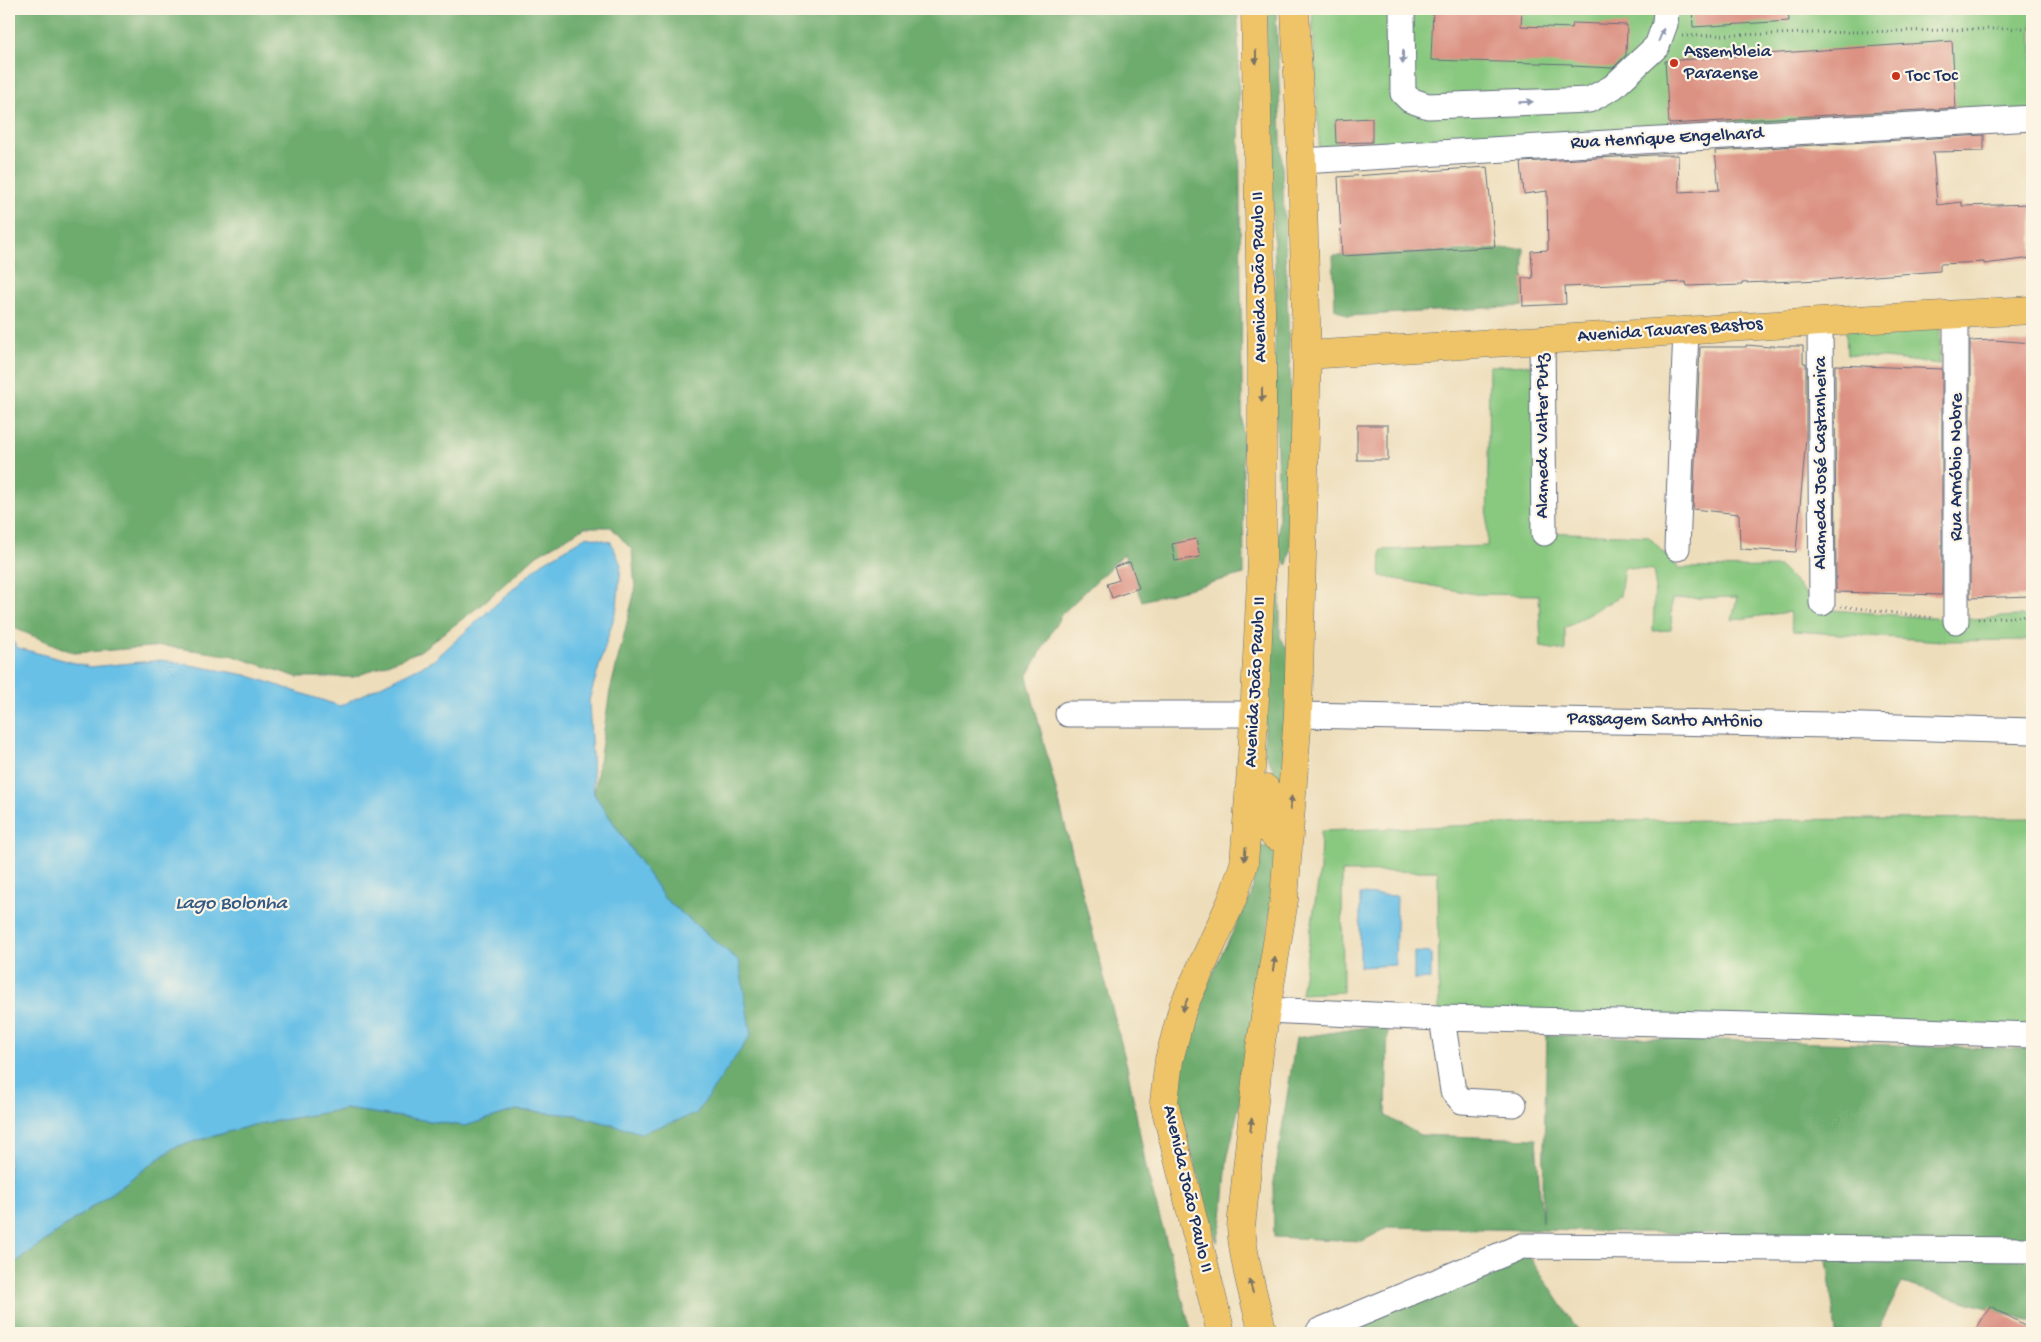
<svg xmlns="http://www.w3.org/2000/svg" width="2041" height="1342" viewBox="0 0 2041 1342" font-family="'Gochi Hand',sans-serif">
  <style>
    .green { fill: #88c87f; stroke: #527c6e }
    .forest { fill: #6eac6e; stroke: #446e66 }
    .water { fill: #68c0e6; stroke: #4278a2 }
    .building { fill: #db9283 }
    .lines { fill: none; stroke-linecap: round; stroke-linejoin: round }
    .minor-casing { stroke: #646c7e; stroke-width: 27 }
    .major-casing { stroke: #646c7e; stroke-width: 29 }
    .path { stroke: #646c7e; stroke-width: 3; stroke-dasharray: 1 4; stroke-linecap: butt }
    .minor { stroke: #fff; stroke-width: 25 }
    .major { stroke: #efc469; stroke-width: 28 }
    .oneway { fill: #8d97ae }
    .oneway2 { fill: #7a7263 }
    .poi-dot { fill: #c8321e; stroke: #fcf5e5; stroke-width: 2 }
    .labels { text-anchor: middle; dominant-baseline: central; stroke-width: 4.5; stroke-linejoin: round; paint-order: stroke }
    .poi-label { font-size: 19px; fill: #1b2f5e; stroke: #fcf5e5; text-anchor: start }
    .street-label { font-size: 19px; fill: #1b2f5e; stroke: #fcf5e5 }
    .water-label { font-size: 20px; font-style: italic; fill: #325a87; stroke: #fcf5e5 }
  </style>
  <rect width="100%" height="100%" fill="#fcf5e5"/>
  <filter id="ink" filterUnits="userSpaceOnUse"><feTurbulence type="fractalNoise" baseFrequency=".02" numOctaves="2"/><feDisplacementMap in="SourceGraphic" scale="10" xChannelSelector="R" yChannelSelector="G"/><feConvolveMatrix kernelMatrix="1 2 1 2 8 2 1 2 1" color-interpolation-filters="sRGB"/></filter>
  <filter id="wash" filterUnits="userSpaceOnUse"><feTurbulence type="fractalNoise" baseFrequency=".0096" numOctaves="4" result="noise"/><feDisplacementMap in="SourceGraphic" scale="20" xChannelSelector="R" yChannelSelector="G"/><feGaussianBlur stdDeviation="1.12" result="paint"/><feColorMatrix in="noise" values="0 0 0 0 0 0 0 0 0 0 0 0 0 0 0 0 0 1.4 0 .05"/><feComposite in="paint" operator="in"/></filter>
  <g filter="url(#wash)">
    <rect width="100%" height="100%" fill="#edddba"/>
    <path class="green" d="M1312 9H2032V117L1320 161Z
      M1940 328V364L1847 354 1846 331Z
      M1542 365 1544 532 1648 536 1679 568 1780 567 1821 609 1956 620 2032 615V640L1942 641 1793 631 1789 612 1732 620 1737 597 1672 599 1671 630 1653 631 1655 582 1653 570 1624 567 1620 596 1565 628V651L1541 647 1539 595 1475 594 1380 576 1381 550 1487 546 1489 366Z
      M2032 818V1032L1439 1017 1438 871 1342 872 1343 992 1301 994 1320 870 1321 831 1581 821Z"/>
    <path class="forest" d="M9 9H1238L1244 574 1142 601 1124 554 1061 615 1027 677 1127 1066 1147 1172 1192 1333H9V1267L175 1147 253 1125 345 1109 465 1126 516 1110 576 1115 642 1133 739 961 665 899 594 794 610 691 635 590 632 550 611 527H585L537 555 481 605 420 651 354 677H297L234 656 164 646 74 653 14 628 9 621Z
      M1266 9H1276L1293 449V537L1287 565 1277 554 1279 521 1275 384V266L1267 94Z
      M1524 248 1523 306 1349 316 1335 309 1333 256Z
      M1271 573 1280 575V637L1292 657 1284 829 1273 825 1277 777 1264 751Z
      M1260 846 1280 848 1246 1074 1227 1160 1222 1219 1217 1243 1177 1101 1182 1046 1218 961 1251 896Z
      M1388 1024 1386 1116 1420 1135 1536 1139 1542 1222 1547 1035 2032 1049V1321L1902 1283 1876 1333H1836L1824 1236 1389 1227 1362 1241 1274 1237 1273 1188 1296 1038Z
      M1524 1252 1532 1260 1580 1333H1332Z"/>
    <path class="water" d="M587 536 611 542 621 565 617 607 589 700 594 794 665 899 739 961 751 1035 696 1114 641 1133 576 1115 516 1110 465 1126 345 1109 253 1125 175 1147 9 1267V637L18 648 90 667 162 660 246 675 340 706 434 660 542 563Z
      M1360 894 1397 896 1395 965 1360 967Z
      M1414 952 1431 953V979L1414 980Z"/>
    <g id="blocks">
      <path class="building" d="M1433 9H1522L1521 26 1572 28 1573 23 1627 25 1626 55 1613 68 1572 66V64L1431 60Z
        M1692 9H1788L1789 21 1693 27Z
        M1952 41 1956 108 1669 124 1665 61Z
        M1372 118V142L1336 143 1335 120Z
        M1984 135V151L1933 152 1937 205 1962 202V206L2032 204V258L1984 264V262L1940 264V271L1823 280 1742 283V285L1716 286V285L1687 286 1686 282 1565 287 1566 304 1523 306 1522 278H1533L1531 251 1548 250 1547 191 1524 194 1521 162 1654 155H1678L1679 192 1719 190 1715 151Z
        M1487 167 1495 247 1342 256 1338 177Z
        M1994 340 2032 343V596L1970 598V341Z
        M1746 345 1770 347V346H1803V363H1806V438L1796 552 1740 549 1739 514 1693 509 1700 347H1746Z
        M1835 365 1942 369V595L1836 592Z
        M1357 425H1388V460H1357Z
        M1196 539 1200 557 1175 561 1172 544Z
        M1130 562 1139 588 1112 598 1107 584 1119 580 1114 567Z
        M1990 1306 2032 1329V1333H1974Z"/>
    </g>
  </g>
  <g filter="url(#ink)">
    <use href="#blocks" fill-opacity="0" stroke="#646c7e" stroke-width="1"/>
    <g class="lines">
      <defs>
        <path id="minor" d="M1402 9 1403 93 1410 100 1428 106 1589 100 1613 87 1657 46 1665 24 1666 9
          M1302 161 2032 118
          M1820 322 1822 603
          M1542 339 1544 533
          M1677 548 1686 331
          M1956 621V314
          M1068 714H1254
          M1298 715 1831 725 2032 731
          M1266 1010 1439 1018 1751 1025 2032 1035
          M1442 1018 1453 1091 1462 1101 1514 1104
          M1320 1333 1319 1331 1522 1246 2032 1250"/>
        <path id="major" d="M1307 355 1820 322 2032 310
          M1266 789V827L1275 836 1289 835
          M1221 1333 1164 1102 1169 1060 1183 1007 1232 900 1244 864 1252 756 1262 560V362L1255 9
          M1263 1333C1254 1298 1244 1264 1241 1227L1259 1054 1284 900 1298 715 1307 355 1302 161 1295 9"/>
      </defs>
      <use href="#minor" class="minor-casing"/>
      <use href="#major" class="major-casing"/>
      <path class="path" d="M1682 36 2032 28
        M1841 606 1934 618
        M1978 619 2032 616"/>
      <use href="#minor" class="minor"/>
      <use href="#major" class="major"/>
    </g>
    <defs><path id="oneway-solid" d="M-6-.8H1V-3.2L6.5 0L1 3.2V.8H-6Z" transform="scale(1.25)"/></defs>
    <g class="oneway">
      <use href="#oneway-solid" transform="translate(1661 35) rotate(-69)"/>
      <use href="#oneway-solid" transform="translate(1403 57) rotate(90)"/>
      <use href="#oneway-solid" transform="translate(1526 102) rotate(-2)"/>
    </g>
    <g class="oneway2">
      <use href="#oneway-solid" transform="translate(1256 57) rotate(89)"/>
      <use href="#oneway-solid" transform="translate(1262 395) rotate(90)"/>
      <use href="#oneway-solid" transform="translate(1291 803) rotate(-86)"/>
      <use href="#oneway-solid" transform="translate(1245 854) rotate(94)"/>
      <use href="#oneway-solid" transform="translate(1274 964) rotate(-81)"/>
      <use href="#oneway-solid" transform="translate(1185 1005) rotate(111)"/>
      <use href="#oneway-solid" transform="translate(1251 1125) rotate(-84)"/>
      <use href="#oneway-solid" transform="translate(1251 1286) rotate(-105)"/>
    </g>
  </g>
  <g class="poi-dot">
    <circle cx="1674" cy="63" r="5"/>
    <circle cx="1896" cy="76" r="5"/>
  </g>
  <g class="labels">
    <g class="poi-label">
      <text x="1684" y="52">Assembleia<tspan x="1684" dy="22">Paraense</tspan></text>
      <text x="1906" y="76">Toc Toc</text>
    </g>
    <g class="street-label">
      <text transform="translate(1667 139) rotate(-3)">Rua Henrique Engelhard</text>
      <text transform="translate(1260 277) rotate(-91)">Avenida João Paulo II</text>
      <text transform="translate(1670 331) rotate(-4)">Avenida Tavares Bastos</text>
      <text transform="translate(1543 436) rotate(-90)">Alameda Valter Putz</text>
      <text transform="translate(1821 463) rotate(-90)">Alameda José Castanheira</text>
      <text transform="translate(1957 467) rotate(-90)">Rua Arnóbio Nobre</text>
      <text transform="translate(1256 682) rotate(-87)">Avenida João Paulo II</text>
      <text transform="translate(1665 721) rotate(1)">Passagem Santo Antônio</text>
      <text transform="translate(1187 1189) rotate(77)">Avenida João Paulo II</text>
    </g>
    <g class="water-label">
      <text x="231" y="904">Lago Bolonha</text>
    </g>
  </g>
  <rect width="2041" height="1342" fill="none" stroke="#fcf5e5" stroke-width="30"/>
</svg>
